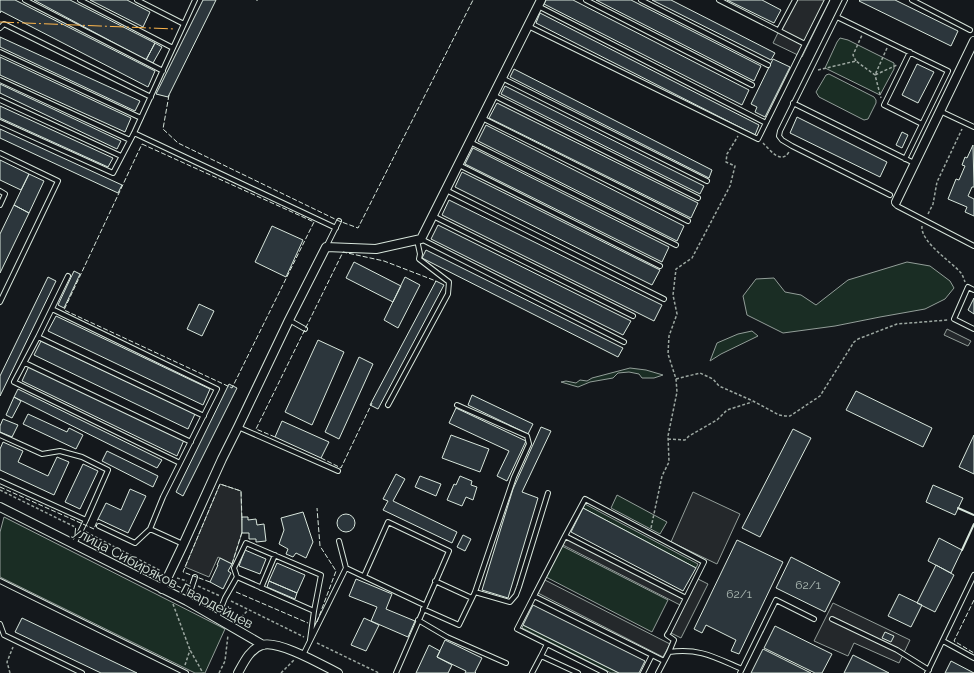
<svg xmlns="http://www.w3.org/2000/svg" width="974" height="673" viewBox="0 0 974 673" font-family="Raleway,sans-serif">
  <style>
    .green { fill: #1a2d24; stroke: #939e99 }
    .parking { fill: #24282b; stroke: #939e99 }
    .building { fill: #2c363c; stroke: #d8e6dc }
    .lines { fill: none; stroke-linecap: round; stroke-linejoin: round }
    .lane-casing { stroke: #d8e6dc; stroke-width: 6 }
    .street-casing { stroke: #d8e6dc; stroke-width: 10 }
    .path { stroke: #9da8a2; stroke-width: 1.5; stroke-dasharray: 3 2; stroke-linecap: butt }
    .lane { stroke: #14181c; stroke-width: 4 }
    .street { stroke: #14181c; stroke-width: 8 }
    .fence { stroke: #d8e6dc; stroke-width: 1; stroke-dasharray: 5 2; stroke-linecap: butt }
    .wall { stroke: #d8e6dc; stroke-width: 2 }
    .power { stroke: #ffb74d; stroke-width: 1; stroke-dasharray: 14 3 2 3; stroke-linecap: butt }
    .labels { text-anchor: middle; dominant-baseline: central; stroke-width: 3; stroke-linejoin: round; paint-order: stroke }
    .number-label { font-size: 12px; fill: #adbab4 }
    .street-label { font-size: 14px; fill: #d8e6dc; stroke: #14181c }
  </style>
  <rect width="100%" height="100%" fill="#14181c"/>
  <path class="green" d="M840 38 848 40 894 63V69L880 95 825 68 837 42Z
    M829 74 874 97 876 100V103L868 119 864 120 819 97 816 92 826 75Z
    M907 262 930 266 950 281 954 288 945 299 925 309 880 317 835 326 783 333 747 315 743 296 756 279 774 278 785 292 801 295 816 305 848 280Z
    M752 331 758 336 721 354 710 361 717 343 738 334Z
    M630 368 646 370 663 375 654 378H642L639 374 629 372 618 373 613 378 590 382 578 387 561 382 566 381 576 383 580 380 587 381 592 378Z
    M617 495 667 522 660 534 611 508Z
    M585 504 698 564 696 568 583 508Z
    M4 517 225 629 205 673H195L0 577V532Z
    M560 545 668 600 652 632 544 576Z
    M523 625 619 673H611L522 628Z"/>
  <path class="parking" d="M794 0H830L802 57 773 43Z
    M947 329 971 341 968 346 944 335Z
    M220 484 241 491 242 533 232 564 218 557 209 577 185 567Z
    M693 492 740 514 717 564 671 542Z
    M565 536 686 598 696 578 708 584 681 638 669 632 682 606 561 544Z
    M543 579 670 644 663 657 536 592Z
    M833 603 910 640 899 663 854 643 848 656 814 641Z"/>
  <path class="building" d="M0 0H15L155 71 148 87 1 11 0 13Z
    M34 0H70L155 43 146 60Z
    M90 0H127L150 12 143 27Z
    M203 0H216L168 97 156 94Z
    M546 0H573L749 90 742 105 544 4Z
    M596 0H631L761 66 754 81Z
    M652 0H671L775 53 771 60Z
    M727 0H762L781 10 774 23Z
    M860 0H895L958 31 951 46 859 1Z
    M540 13 759 125 755 135 536 23Z
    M0 37 140 101 135 111 0 47Z
    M155 43 162 47 153 63 146 60Z
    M0 57 131 118 125 132 0 75Z
    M773 59 790 67 765 117 755 112 757 107 751 104Z
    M917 64 934 72 918 103 902 95Z
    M514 69 712 170 709 178 510 77Z
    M0 84 121 141 117 149 0 93Z
    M505 86 704 186 700 194 501 94Z
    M497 103 698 203 691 218 489 118Z
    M0 106 113 158 108 167 0 118Z
    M797 117 887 162 880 177 790 133Z
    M486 125 684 226 677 241 478 141Z
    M0 129 122 185 118 193 0 138Z
    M902 132 908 135 902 148 896 145Z
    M973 145 974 187H972L968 196 974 199V216L965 212 967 207 948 199 956 179 959 180 965 166 962 165 965 157 967 158Z
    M473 148 669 247 662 262 465 164Z
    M0 160 29 174 21 190 0 180Z
    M462 172 660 270 652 285 455 187Z
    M29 174 44 181 29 213 14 205Z
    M449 200 662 305 654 321 442 215Z
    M14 205 29 213 0 273V234Z
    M438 225 631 321 623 335 431 239Z
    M272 226 303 240 286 277 255 262Z
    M426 250 623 348 618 357 422 258Z
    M354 262 401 286 393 302 346 278Z
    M74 271 80 274 64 308 58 305Z
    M48 277 56 281 0 396V376Z
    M405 277 420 285 398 328 384 320Z
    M436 281 444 285 378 409 370 405Z
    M974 298V314L968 310Z
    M199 304 214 311 202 336 187 329Z
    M56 316 210 389 203 405 48 331Z
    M318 340 344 352 312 425 285 412Z
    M41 341 195 414 188 429 34 355Z
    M359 357 373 364 339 439 325 432Z
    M29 366 184 440 177 456 22 381Z
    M229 384 237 388 183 496 176 492Z
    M18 389 162 460 157 468 14 397Z
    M856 391 932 428 923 447 846 410Z
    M472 395 533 424 528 434 468 405Z
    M14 397 21 401 12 418 6 415Z
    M456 408 526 441 507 481 497 476 509 451 449 423Z
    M28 414 67 432 69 428 83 435 76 449 23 424Z
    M3 419 18 425 12 437 0 432V426Z
    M282 421 329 442 321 458 275 437Z
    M541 427 551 431 522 492 538 498 508 598 482 590 513 489Z
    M793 429 811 438 760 537 742 528Z
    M451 435 489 449 480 472 442 458Z
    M974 435V474L959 467Z
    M3 442 23 451 18 462 48 476 57 457 69 462 54 495 0 470V449Z
    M107 451 158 476 153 487 102 461Z
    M83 464 98 471 80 509 65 502Z
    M396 474 405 479 393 501 457 532 452 543 383 510 388 501 383 499Z
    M420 476 441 484 436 496 415 487Z
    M460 476 472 481 471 485 477 487 473 500 466 497 462 506 447 500 454 484 456 485Z
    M933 485 963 498 955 515 926 502Z
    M130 489 146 496 128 533 98 519 106 503 121 510Z
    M583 508 696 568 683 591 571 532Z
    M303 512 313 542 306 558 296 553 293 557 286 554 288 549 279 544 284 530 281 518Z
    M337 523a9 9 0 1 1 18 0a9 9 0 1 1-18 0Z
    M242 517H248V520L256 519 257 525 264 524 266 541 256 542V539H249V533H242Z
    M463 535 471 539 465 551 457 547Z
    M939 538 962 550 951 573 928 561Z
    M737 540 783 562 739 654 731 651 736 640 706 625 702 633 694 629Z
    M245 550 266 559 260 574 239 566Z
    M791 557 840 582 825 612 776 588Z
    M220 558 232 564 228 571 231 573 223 589 210 582 218 565H217Z
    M277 563 305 575 297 593 269 581Z
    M936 565 954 575 935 612 917 603Z
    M356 579 392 594 386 609 415 621 408 637 371 621 377 607 349 596Z
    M269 581 297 593 295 599 267 587Z
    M899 594 922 605 911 627 888 616Z
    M533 605 645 661 639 673H619L523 625Z
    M22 618 137 673H101L15 632Z
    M364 618 379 625 366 651 351 645Z
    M775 626 832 654 822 673H815L764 648Z
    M885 632 894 636 891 642 882 638Z
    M445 640 482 658 475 672 476 673H465L466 671 437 657Z
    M429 645 440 651 437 657 452 665 448 673H416Z
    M763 649 811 673H751Z
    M853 655 889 673H844Z
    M951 661 974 673H945Z"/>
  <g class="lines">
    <defs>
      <path id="lane" d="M25 0 163 71
        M80 0 173 48
        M137 0 184 24
        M586 0 752 85
        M641 0 768 65
        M719 0 805 44 827 0
        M845 0 780 131 779 136 782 140 792 146 890 195
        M912 0 970 30
        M538 6 764 122
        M837 17 948 71 905 159
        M528 26 758 139 805 44
        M0 28 4 24 151 97
        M779 30 795 0
        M0 52 141 118
        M910 52 884 105 922 124
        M502 78 707 181
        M0 80 130 140
        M493 95 698 198
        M0 100 121 156
        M793 103 914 163
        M940 111 974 127
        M482 118 688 221
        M0 122 113 173 134 133 195 0
        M134 133 336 228
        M470 142 676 245
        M0 153 58 181 0 302
        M459 165 660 266
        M446 190 664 299
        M0 191 5 194 0 205
        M896 202 895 204 897 206 974 246
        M433 216 633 316
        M421 239 624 342
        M326 247 339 221
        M68 276 38 337 14 382 180 463
        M974 290 968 287 954 319 974 329
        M52 309 217 389 163 497 150 529 183 544
        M289 320 305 329
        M38 337 204 416
        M25 363 191 442
        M388 405 448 294 449 282 419 259 420 254 417 240
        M457 405 527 436 529 444 514 477 475 592
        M238 427 338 471
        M0 435 42 454 60 451 82 457 108 470 86 520 74 544
        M0 481 86 520
        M99 526 135 543 150 529
        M346 568 424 605
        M364 576 388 522 449 551 396 673
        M237 577 234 568 246 543 321 575 314 611 310 640
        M0 581 186 673
        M435 581 472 598
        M261 588 275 555
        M534 596 565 536
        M686 598 565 536 585 499 704 562 669 632 667 635 674 640 669 652C700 648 714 657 742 669
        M187 601 195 577
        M423 609 459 625 475 592 510 602 516 595 519 587 548 493
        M217 618 225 598 237 577 314 611
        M832 619 897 650 929 670
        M418 620 447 637 506 663
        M0 624 4 635 82 673
        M943 641 974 658
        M303 655 346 568 339 541
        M652 655 664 661
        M541 656 547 644
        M532 673 541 656 578 673
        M605 673 517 629 534 596 652 655 643 673
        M658 673 669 652
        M740 673 776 600 814 619
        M927 673 974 575"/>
      <path id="street" d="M896 202 974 41
        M0 507 187 601 263 645
        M162 589 183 545 222 459 238 427 289 320 326 247 376 249 421 239 541 0
        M238 673C244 662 250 649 262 645 279 640 322 665 338 673"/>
    </defs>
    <use href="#lane" class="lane-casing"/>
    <use href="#street" class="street-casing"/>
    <path class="path" d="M887 48 875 75 897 65
      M856 61 853 55 862 35
      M818 70 856 61 875 75 881 98
      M763 143C770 150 781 165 789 152
      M928 214 933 204 937 182 962 129
      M922 226C920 242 952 262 961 273 963 276 964 279 965 282
      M676 379 700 373 713 379 719 386 753 401 779 415 785 416H790L820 396 854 342 858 339 897 324 948 320
      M668 439 685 440 689 436 717 420 727 410 752 402
      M0 490 75 527
      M651 528 662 476 669 462 668 436 677 392 676 379 668 354 669 336 677 314 673 295 676 269 692 258 730 186 735 166 726 162 727 154 738 136
      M86 532 161 571
      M177 578 187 581
      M198 586 220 596
      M231 601 304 637
      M173 604 190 650 203 673
      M238 621 248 610
      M317 643 379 673
      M185 665 190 650
      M10 673 7 662 13 647
      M219 673 225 661 228 635
      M281 673 294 660"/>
    <use href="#lane" class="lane"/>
    <use href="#street" class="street"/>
    <path class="fence" d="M256 0H258
      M169 95 163 129 178 143 339 221 358 228 473 0
      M142 144 314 222 232 388 64 310Z
      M275 437 256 429 343 252 384 261 436 281 435 282
      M321 458 341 468 372 403
      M0 487 94 529 98 519
      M232 564 242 532
      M210 582 183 572 220 484 241 491 242 520
      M236 592 308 623
      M974 600 954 641 974 653
      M317 622 336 571 320 546 317 508"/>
    <path class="wall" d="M958 508 974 515
      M962 550 974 524"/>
    <path class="power" d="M0 22 175 29"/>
  </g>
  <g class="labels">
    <g class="number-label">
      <text x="808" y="585">62/1</text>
      <text x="739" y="594">62/1</text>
    </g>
    <g class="street-label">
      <text transform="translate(163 577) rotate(28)">улица Сибиряков-Гвардейцев</text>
    </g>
  </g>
</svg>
